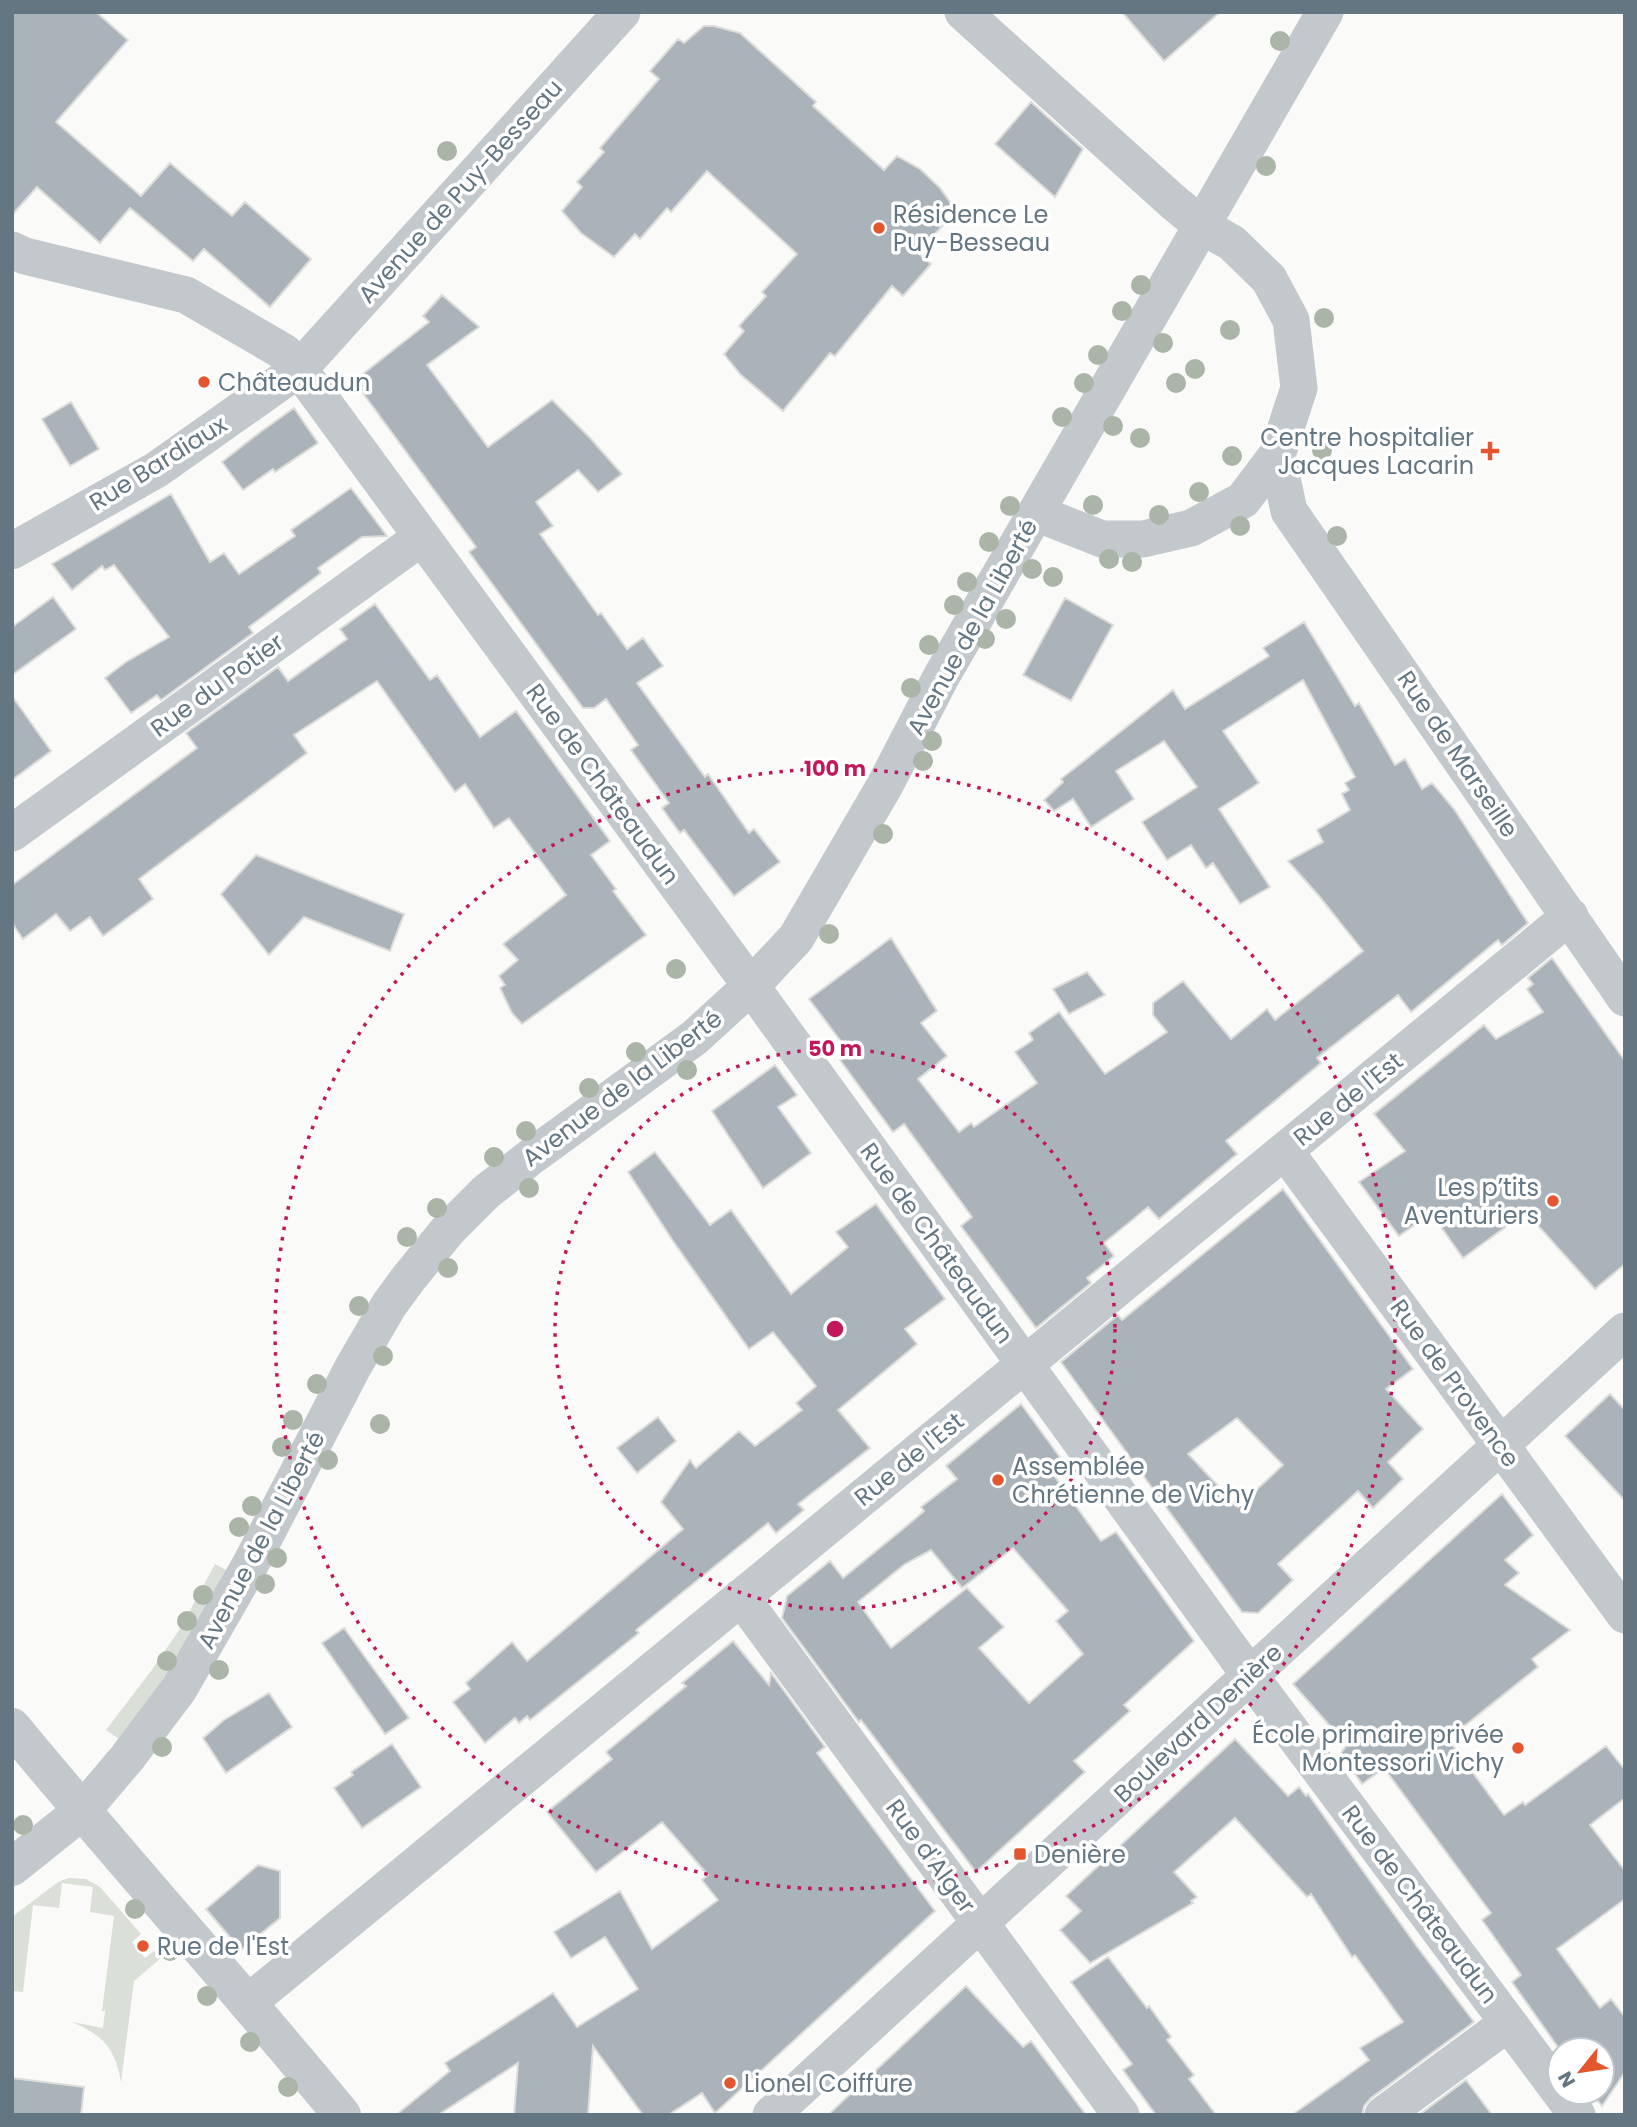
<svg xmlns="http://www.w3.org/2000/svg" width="1637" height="2127" viewBox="0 0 1637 2127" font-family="Poppins,sans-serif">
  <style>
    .green { fill: #dadfd7 }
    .building { fill: #aab3b9; stroke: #dcdcda; stroke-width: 2; fill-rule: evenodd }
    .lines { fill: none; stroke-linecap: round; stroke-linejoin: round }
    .minor { stroke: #c3c8cc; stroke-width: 37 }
    .tertiary { stroke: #c3c8cc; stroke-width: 38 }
    .tree { fill: #aab4a7 }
    .ring { fill: none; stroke: #c2185b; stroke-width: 3.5; stroke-dasharray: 3.5 7 }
    .poi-dot { fill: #e4572e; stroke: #fff; stroke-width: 2.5 }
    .labels { text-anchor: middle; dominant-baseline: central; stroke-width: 7; stroke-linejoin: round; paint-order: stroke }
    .street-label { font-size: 24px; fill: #657683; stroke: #fff }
    .poi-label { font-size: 24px; fill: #657683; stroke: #fff; text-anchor: start }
    .centre { fill: #c2185b; stroke: #fff; stroke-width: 3.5 }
    .ring-label { font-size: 21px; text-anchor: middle; font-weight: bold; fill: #c2185b; stroke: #fff; stroke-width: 7; stroke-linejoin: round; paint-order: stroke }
  </style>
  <rect width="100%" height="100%" fill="#fafaf8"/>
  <path class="green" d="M215 1564 228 1571 165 1680 119 1739 106 1730 151 1671 180 1629Z
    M69 1878 86 1879 100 1887 141 1934 132 1942 145 1958 154 1951 161 1958 134 1981 121 2082C115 2048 104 2036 72 2022L103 2028 105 2011H102L114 1916 90 1912 93 1887 62 1883 59 1908 33 1905 23 1992 12 1991V1917L58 1882Z"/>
  <path class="building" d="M12 12H96L128 40 56 122 141 196 170 163 232 216 245 202 311 259 270 307 204 249 193 261 130 208 100 243 37 187 12 215Z
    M1122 12H1220L1164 61Z
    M704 26H714L740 33 816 102 813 106 884 170 897 156 920 169 940 188 952 205 939 220 944 224 918 253 931 264 903 296 892 286 835 356 830 353 783 411 740 374 724 354 744 331 739 326 766 296 762 292 797 254 707 171 671 212 667 208 640 239 635 234 614 257 581 233 562 211 582 187 577 182 604 152 600 148 659 79 650 71 678 39 684 43Z
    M1031 102 1083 149 1055 197 995 144Z
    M442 295 479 327 427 365 488 447 552 400 590 438 622 474 598 492 578 470 536 502 553 526 540 534 598 615 601 613 627 649 643 638 663 666 637 683 705 777 708 774 749 833 754 829 780 862 734 896 684 830 680 833 662 808 669 803 631 750 638 745 606 699 594 708H583L469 552 476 547 354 381 429 322 423 316Z
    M71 402 99 449 70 466 42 419Z
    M294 408 318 443 275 472 273 469 243 490 222 462 259 433Z
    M351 488 387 536 362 537 318 568 321 573 249 627 253 633 161 700 157 695 131 713 105 678 126 662 169 637 114 565 105 570 102 566 72 590 52 564 171 494 210 562 224 553 239 574 295 536 291 530Z
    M53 597 76 629 12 675V627Z
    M1065 598 1113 625 1071 701 1023 675Z
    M375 604 430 680 437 675 480 737 516 711 610 841 591 855 616 889 613 891 646 935 522 1024 512 1013 500 988 505 985 499 976 518 960 503 944 566 895 509 818 494 828 465 784 455 792 377 681 294 735 307 753 139 879 153 899 103 936 90 917 70 931 56 914 23 939 12 923V885L197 748 186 733 278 667 288 681 347 639 340 629Z
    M1304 622 1355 706 1359 703 1395 765 1405 759 1422 789 1432 783 1454 809 1528 923 1502 945 1498 940 1411 1012 1398 995 1317 1058 1321 1063 1226 1141 1237 1154 1159 1219 1148 1207 1104 1243 1114 1256 1087 1278 1091 1283 1036 1328 961 1226 972 1217 904 1124 893 1132 873 1105 840 1060 849 1052 809 999 891 938 937 1011 921 1023 947 1056 918 1079 959 1132 971 1123 974 1127 1037 1083 1015 1052 1033 1040 1029 1033 1059 1012 1105 1074 1167 1032 1153 1015V1003L1183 981 1231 1039 1267 1009 1275 1020 1363 951 1319 896 1288 861 1323 842 1317 830 1350 810 1342 794 1349 790 1345 783 1355 777 1303 680 1223 731 1259 783 1219 809 1270 887 1240 904 1213 863 1206 868 1191 845 1167 860 1142 822 1197 787 1164 741 1116 771 1134 799 1091 827 1073 799 1054 811 1044 800 1063 782 1061 779 1173 690 1185 709 1269 656 1263 648Z
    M12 696 51 751 12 780Z
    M256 855 404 914 390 951 304 917 269 955 221 894Z
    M1552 958 1625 1061V1264L1595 1289 1526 1212 1463 1258 1431 1213 1399 1236 1359 1182 1405 1151 1374 1114 1484 1025 1496 1039 1543 1012 1527 989 1533 984 1528 978Z
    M1087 972 1105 995 1069 1014 1053 989Z
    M775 1065 797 1095 778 1107 811 1153 763 1188 712 1111Z
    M655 1152 710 1225 731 1210 791 1294 848 1247 836 1232 876 1204 945 1299 905 1329 917 1344 838 1410 870 1448 798 1504 804 1510 776 1533 768 1523 636 1630 639 1633 530 1720 527 1716 519 1723 515 1718 485 1743 453 1702 470 1689 466 1683 512 1642 527 1661 683 1529 661 1502 690 1460 696 1468 739 1431 755 1446 802 1410 796 1403 816 1386 773 1332 749 1349 673 1241 628 1172Z
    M1283 1189 1413 1369 1386 1389 1423 1429 1388 1462 1403 1479 1373 1508 1358 1491 1278 1564 1293 1580 1258 1613 1242 1612 1061 1362 1118 1315 1122 1320ZM1237 1418 1283 1465 1238 1507 1188 1454Z
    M1610 1394 1625 1410V1501L1565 1436Z
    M1021 1404 1062 1460 1050 1470 1101 1541 1116 1532 1194 1641 1124 1705 1130 1711 1074 1761 1085 1772 976 1872 861 1720 859 1722 782 1618 787 1596 830 1561 843 1578 909 1524 924 1511 921 1507 957 1479 946 1466ZM1013 1548 1068 1611 1056 1621 1083 1654 1029 1703 979 1648 1004 1627 967 1588 891 1648 858 1602 905 1564 931 1550 962 1588Z
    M658 1417 676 1441 637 1473 617 1448Z
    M1502 1494 1533 1535 1505 1560 1519 1573 1505 1585 1570 1630 1532 1659 1538 1667 1448 1739 1504 1815 1523 1802 1525 1805 1606 1746 1625 1770V1798L1590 1825 1625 1871V1899L1557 1949 1600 2008 1611 1999 1625 2017V2072L1602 2106 1591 2092H1602V2050H1560L1512 1982 1521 1975 1482 1920 1491 1913 1384 1768 1362 1784 1341 1753 1347 1745 1293 1684Z
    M344 1628 409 1718 385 1734 322 1643Z
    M733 1641 769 1685 771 1673 825 1747 817 1753 935 1911 715 2113 702 2093 668 2115H643L593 2046 588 2115H514L518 2063 438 2115H396L450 2071 445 2063 553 1993 577 2027 638 1989 605 1937 571 1958 554 1932 620 1891 652 1949 718 1900 702 1880 708 1875 662 1822 596 1872 547 1812 612 1759 606 1752 686 1686 682 1683Z
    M269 1693 292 1727 226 1773 203 1738 224 1720Z
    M1235 1739 1288 1796 1299 1787 1306 1796 1308 1794 1418 1948 1474 2022 1371 2098 1364 2106 1362 2115H1292L1369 2060 1360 2048 1403 2022 1355 1955 1352 1957 1311 1894 1307 1897 1235 1818 1174 1872 1197 1897 1191 1901 1193 1903 1090 1963 1060 1930 1081 1911 1066 1896Z
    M392 1744 421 1787 362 1828 334 1788 353 1775 351 1772Z
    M258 1865 280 1871V1918L241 1950 206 1909Z
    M1108 1957 1147 2008 1149 2006 1171 2037 1167 2040 1194 2075 1189 2079 1216 2115H1156L1123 2070 1132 2064 1071 1982Z
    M966 1986 1023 2047 1031 2041 1086 2115H828Z
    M12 2078 84 2087 81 2115H12Z
    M1466 2080 1492 2115H1419Z"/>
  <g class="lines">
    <path class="minor" d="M963 12 1171 200 1202 226 1232 243 1269 279 1291 320 1299 388 1277 455 1243 500 1191 528 1143 539H1102L1036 513
      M12 250 25 256 186 295 284 352 299 369 751 986 1259 1688 1577 2115
      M1277 455 1289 511 1625 998
      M12 551 156 470 299 369 622 12
      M12 833 422 537
      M1285 1151 1625 1615
      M741 1597 1121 2115
      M82 1811 127 1758 179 1689 249 1567 353 1367 389 1305 408 1279 448 1230 486 1192 532 1156 694 1038 751 986 796 938 885 785 941 677 1325 12
      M249 2002 1570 916
      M771 2115 1625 1331
      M1383 2115 1508 2023"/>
    <path class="tertiary" d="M12 1727C120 1858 234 1984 342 2115
      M12 1867 82 1811"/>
  </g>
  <g class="tree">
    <circle cx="1280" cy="41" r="10"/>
    <circle cx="447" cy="151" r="10"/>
    <circle cx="1266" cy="166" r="10"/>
    <circle cx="1141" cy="285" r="10"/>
    <circle cx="1122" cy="311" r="10"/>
    <circle cx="1324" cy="318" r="10"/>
    <circle cx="1230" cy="330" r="10"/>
    <circle cx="1163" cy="343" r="10"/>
    <circle cx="1098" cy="355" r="10"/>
    <circle cx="1195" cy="369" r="10"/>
    <circle cx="1084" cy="383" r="10"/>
    <circle cx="1176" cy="383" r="10"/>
    <circle cx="1062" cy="417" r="10"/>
    <circle cx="1113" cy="426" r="10"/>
    <circle cx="1140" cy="438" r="10"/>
    <circle cx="1322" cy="450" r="10"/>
    <circle cx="1232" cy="456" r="10"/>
    <circle cx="1199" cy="492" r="10"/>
    <circle cx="1093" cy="505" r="10"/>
    <circle cx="1010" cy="506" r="10"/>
    <circle cx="1159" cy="515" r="10"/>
    <circle cx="1240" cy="526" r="10"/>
    <circle cx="1337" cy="536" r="10"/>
    <circle cx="989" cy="542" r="10"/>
    <circle cx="1109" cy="559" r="10"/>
    <circle cx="1132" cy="562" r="10"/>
    <circle cx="1032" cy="569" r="10"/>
    <circle cx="1053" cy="577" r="10"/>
    <circle cx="967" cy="582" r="10"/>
    <circle cx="954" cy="605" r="10"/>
    <circle cx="1006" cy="619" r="10"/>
    <circle cx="985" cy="639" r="10"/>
    <circle cx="929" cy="645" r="10"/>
    <circle cx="911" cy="688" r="10"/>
    <circle cx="932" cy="741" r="10"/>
    <circle cx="923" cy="761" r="10"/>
    <circle cx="883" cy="834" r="10"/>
    <circle cx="829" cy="934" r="10"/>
    <circle cx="676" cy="969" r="10"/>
    <circle cx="636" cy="1052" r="10"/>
    <circle cx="687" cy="1070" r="10"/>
    <circle cx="589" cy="1088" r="10"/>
    <circle cx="526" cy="1131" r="10"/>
    <circle cx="494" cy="1157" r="10"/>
    <circle cx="529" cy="1188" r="10"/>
    <circle cx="437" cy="1208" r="10"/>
    <circle cx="407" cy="1237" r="10"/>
    <circle cx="448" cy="1268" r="10"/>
    <circle cx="359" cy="1306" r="10"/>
    <circle cx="383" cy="1356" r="10"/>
    <circle cx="317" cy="1384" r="10"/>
    <circle cx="293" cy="1420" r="10"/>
    <circle cx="380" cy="1424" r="10"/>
    <circle cx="282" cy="1447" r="10"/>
    <circle cx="328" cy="1460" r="10"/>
    <circle cx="252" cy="1506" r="10"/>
    <circle cx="239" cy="1527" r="10"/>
    <circle cx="277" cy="1558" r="10"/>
    <circle cx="265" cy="1584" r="10"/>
    <circle cx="203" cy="1595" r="10"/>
    <circle cx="187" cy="1621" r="10"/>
    <circle cx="167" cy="1661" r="10"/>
    <circle cx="219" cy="1670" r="10"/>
    <circle cx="162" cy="1747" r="10"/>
    <circle cx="23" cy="1825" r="10"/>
    <circle cx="135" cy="1909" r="10"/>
    <circle cx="170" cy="1951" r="10"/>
    <circle cx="207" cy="1996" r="10"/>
    <circle cx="250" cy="2042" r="10"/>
    <circle cx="288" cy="2087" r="10"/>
  </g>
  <g class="ring">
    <circle cx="835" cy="1329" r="280"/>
    <circle cx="835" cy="1329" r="560"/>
  </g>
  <g class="poi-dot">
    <circle cx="879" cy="228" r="7"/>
    <circle cx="204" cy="382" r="7"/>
    <path d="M1486.5 440.5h7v7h7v7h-7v7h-7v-7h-7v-7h7z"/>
    <circle cx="1553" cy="1201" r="7"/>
    <circle cx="998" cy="1480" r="7"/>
    <circle cx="1518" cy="1748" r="7"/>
    <rect x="1013" y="1847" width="14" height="14" rx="3.5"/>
    <circle cx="143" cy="1946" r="7"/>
    <circle cx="730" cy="2083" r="7"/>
  </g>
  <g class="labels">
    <g class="street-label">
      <text transform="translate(460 191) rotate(-48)">Avenue de Puy-Besseau</text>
      <text transform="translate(158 463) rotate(-32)">Rue Bardiaux</text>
      <text transform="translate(972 627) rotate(-61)">Avenue de la Liberté</text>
      <text transform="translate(217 685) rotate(-36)">Rue du Potier</text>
      <text transform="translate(1458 754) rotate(56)">Rue de Marseille</text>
      <text transform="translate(603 784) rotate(54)">Rue de Châteaudun</text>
      <text transform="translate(622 1088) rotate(-37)">Avenue de la Liberté</text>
      <text transform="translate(1348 1099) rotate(-39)">Rue de l'Est</text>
      <text transform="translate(937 1243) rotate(54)">Rue de Châteaudun</text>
      <text transform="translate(1455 1383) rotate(54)">Rue de Provence</text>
      <text transform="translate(909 1459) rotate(-39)">Rue de l'Est</text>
      <text transform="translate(261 1540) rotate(-62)">Avenue de la Liberté</text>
      <text transform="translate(1198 1723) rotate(-43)">Boulevard Denière</text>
      <text transform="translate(931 1856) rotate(54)">Rue d'Alger</text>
      <text transform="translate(1420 1904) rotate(53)">Rue de Châteaudun</text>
    </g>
    <g class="poi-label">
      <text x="893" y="214">Résidence Le<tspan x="893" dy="28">Puy-Besseau</tspan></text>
      <text x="218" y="382">Châteaudun</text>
      <text x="1474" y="437" text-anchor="end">Centre hospitalier<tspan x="1474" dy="28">Jacques Lacarin</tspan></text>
      <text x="1539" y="1187" text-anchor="end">Les p’tits<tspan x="1539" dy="28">Aventuriers</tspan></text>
      <text x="1012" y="1466">Assemblée<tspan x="1012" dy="28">Chrétienne de Vichy</tspan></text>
      <text x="1504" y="1734" text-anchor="end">École primaire privée<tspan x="1504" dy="28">Montessori Vichy</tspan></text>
      <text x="1034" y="1854">Denière</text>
      <text x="157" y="1946">Rue de l'Est</text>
      <text x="744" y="2083">Lionel Coiffure</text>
    </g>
  </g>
  <circle cx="835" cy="1329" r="10" class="centre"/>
  <g class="ring-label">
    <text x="835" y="776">100 m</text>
    <text x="835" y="1056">50 m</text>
  </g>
  <rect width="1637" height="2127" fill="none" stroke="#657683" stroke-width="28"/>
  <g transform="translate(1581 2071) rotate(240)"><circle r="33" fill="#ffffff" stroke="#c1c8cd" stroke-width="2"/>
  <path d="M0-5L12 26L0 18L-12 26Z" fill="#e4572e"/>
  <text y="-10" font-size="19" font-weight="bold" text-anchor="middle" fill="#657683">N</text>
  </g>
</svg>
